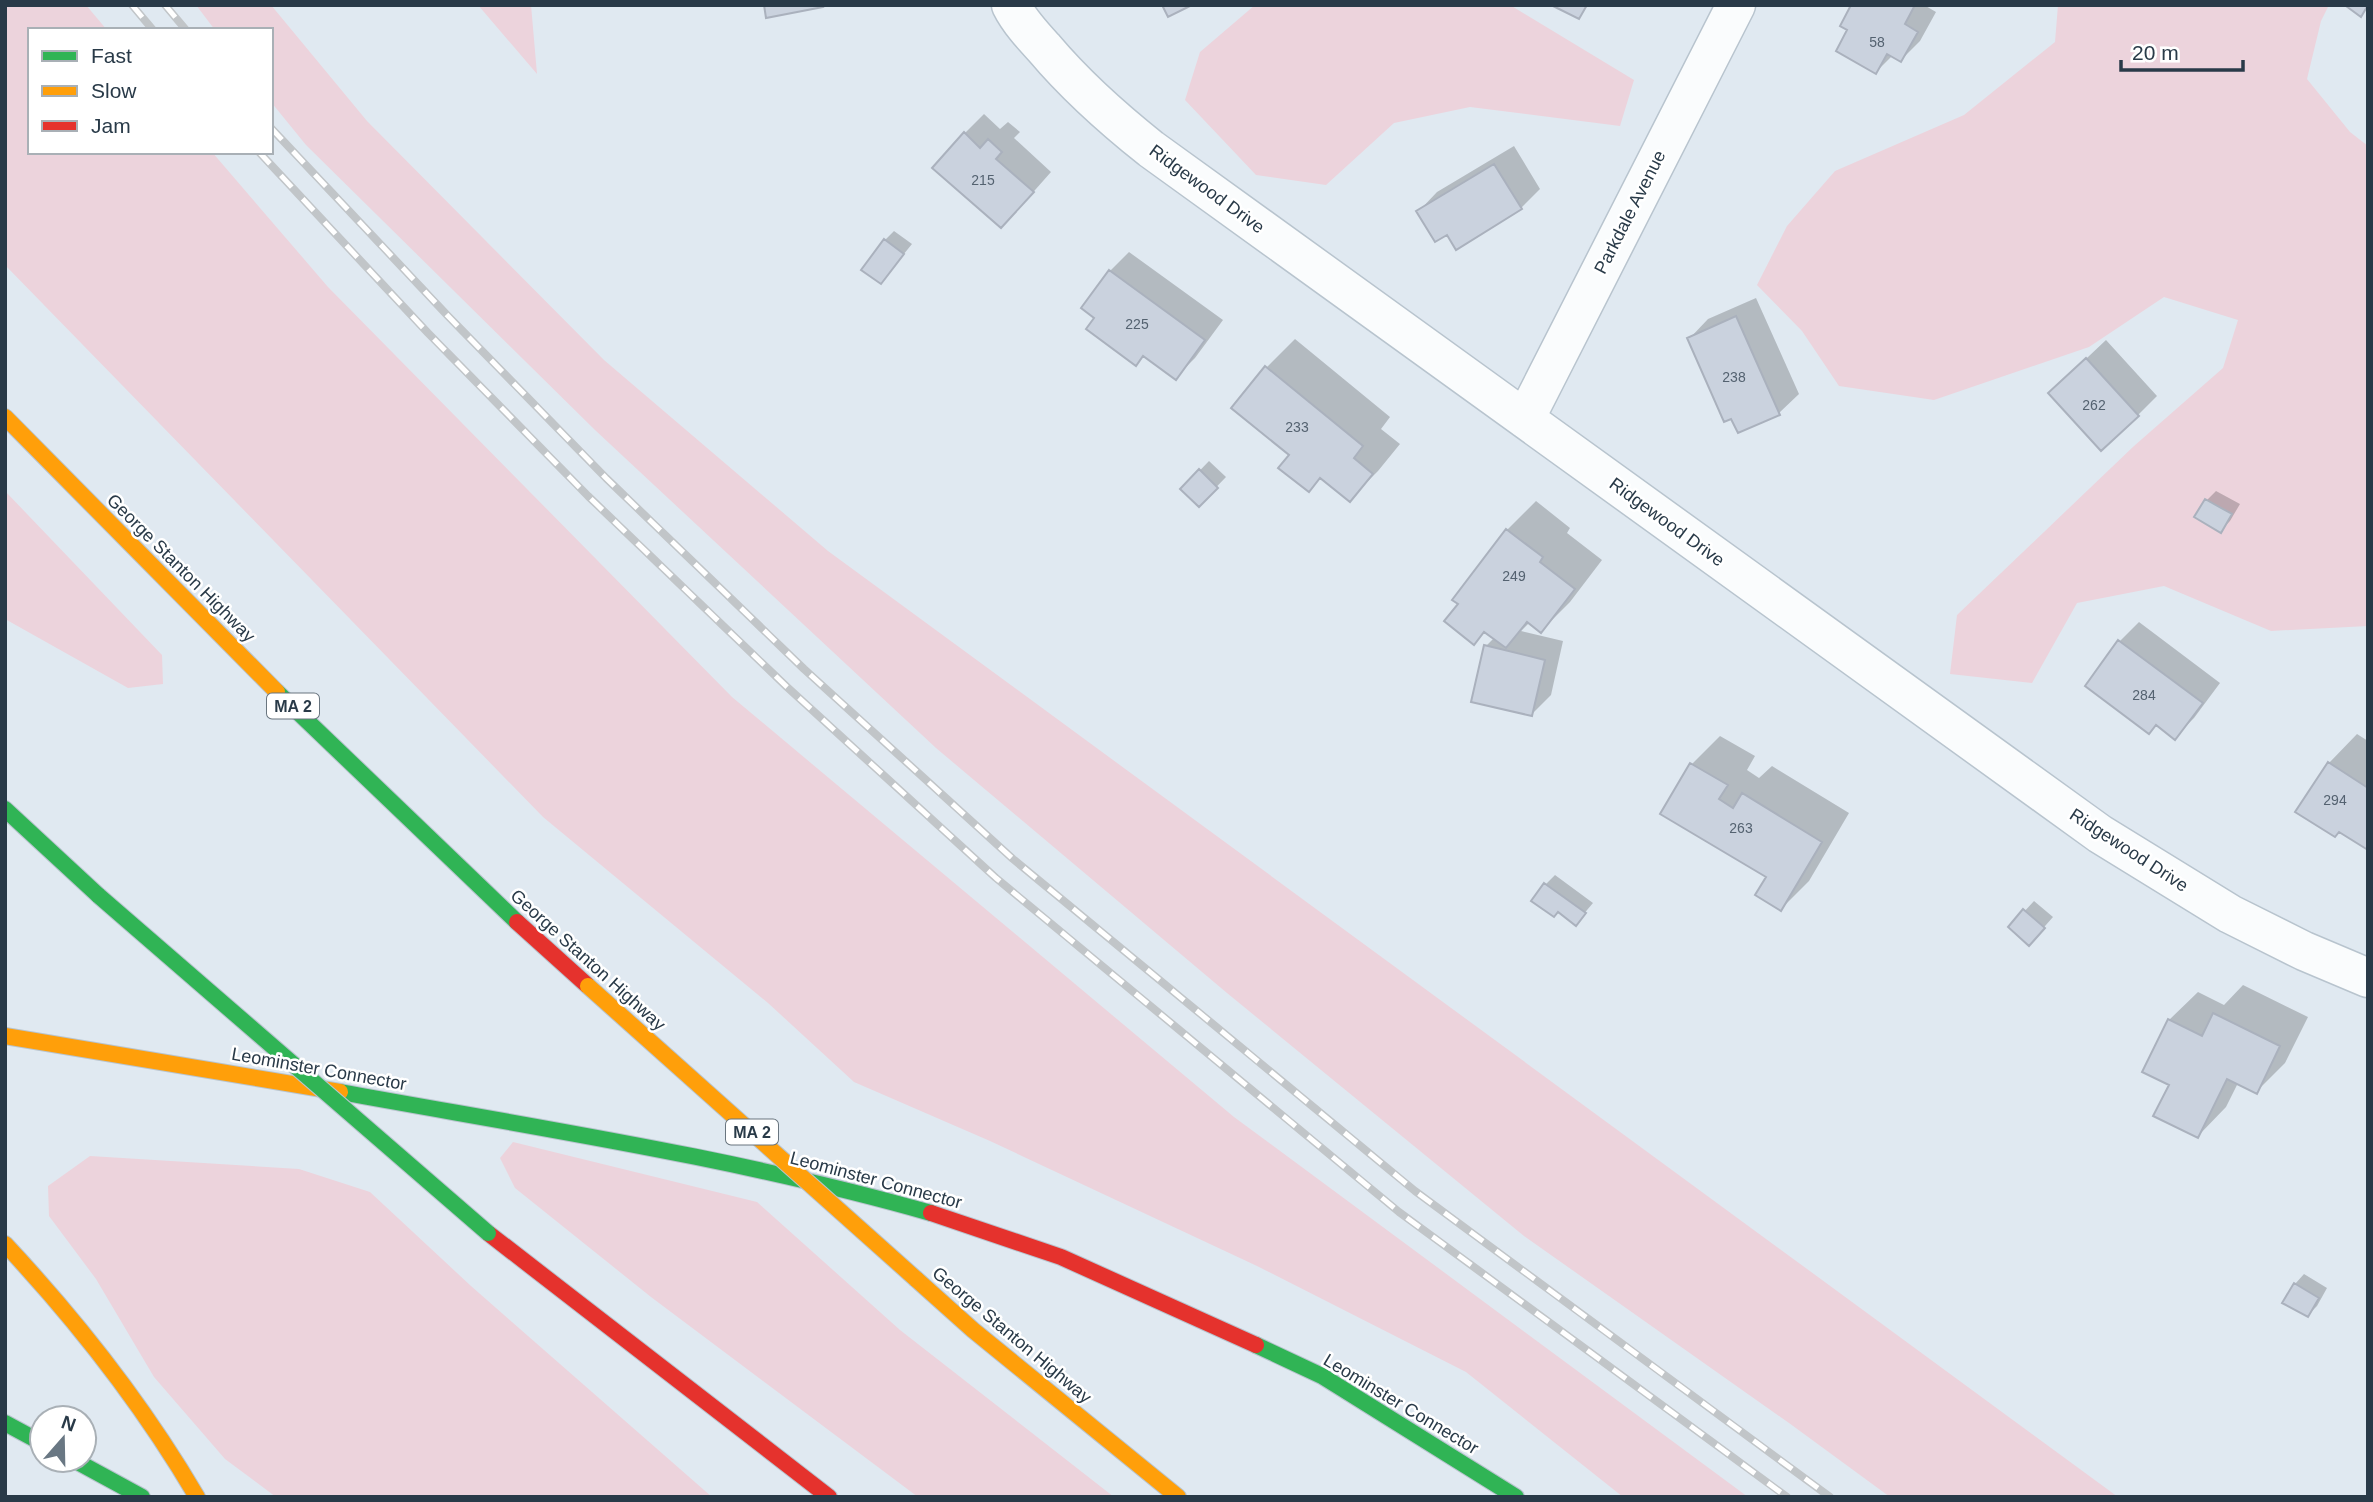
<svg xmlns="http://www.w3.org/2000/svg" width="2373" height="1502" viewBox="0 0 2373 1502" font-family="Arial,sans-serif">
  <style>
    .green { fill: #ecd3dc }
    .shadow { fill: #0003 }
    .building { fill: #cad2de; stroke: #aab1bd; stroke-width: 2 }
    .lines { fill: none; stroke-linecap: round; stroke-linejoin: round }
    .street-casing { stroke: #b8c4ce; stroke-width: 41 }
    .fast-casing { stroke: #b8c4ce; stroke-width: 18 }
    .slow-casing { stroke: #b8c4ce; stroke-width: 18 }
    .jam-casing { stroke: #b8c4ce; stroke-width: 18 }
    .street { stroke: #fafcfd; stroke-width: 38 }
    .fast { stroke: #30b455; stroke-width: 16 }
    .slow { stroke: #ff9f0a; stroke-width: 16 }
    .jam { stroke: #e5322d; stroke-width: 16 }
    .rail-casing { stroke: #c1c5c8; stroke-width: 8 }
    .rail { stroke: #fff; stroke-width: 5; stroke-dasharray: 16; stroke-linecap: butt }
    .fast-bridge-casing { stroke: #b8c4ce; stroke-width: 18; stroke-linecap: butt }
    .slow-bridge-casing { stroke: #b8c4ce; stroke-width: 18; stroke-linecap: butt }
    .fast-bridge { stroke: #30b455; stroke-width: 16 }
    .slow-bridge { stroke: #ff9f0a; stroke-width: 16 }
    .labels { text-anchor: middle; dominant-baseline: central; stroke-width: 5; stroke-linejoin: round; paint-order: stroke }
    .number-label { font-size: 14px; fill: #546270 }
    .shield { fill: #fff; stroke: #69757f; stroke-width: 2 }
    .shield-label { font-size: 16px; font-weight: bold; fill: #293a48 }
    .street-label { font-size: 18px; fill: #293a48; stroke: #fff }
  </style>
  <rect width="100%" height="100%" fill="#e0e9f1"/>
  <path class="green" d="M5 5H86L107 30H30V152H212L328 287 732 697 1234 1117 1748 1497H1623L1466 1372 1257 1266 990 1141 854 1082 768 1003 543 817 5 265Z
    M196 5H271L367 121 604 360 828 551 2118 1497H1890L1789 1423 1524 1236 1227 993 936 748 595 430 306 145 271 102V30H215Z
    M478 5H531L537 74Z
    M1255 5H1510L1634 80 1620 126 1470 107 1394 123 1326 185 1256 175 1185 100 1200 52Z
    M2058 5H2329L2321 21 2307 79 2350 132 2368 146V626L2271 631 2164 586 2077 603 2032 683 1950 674 1957 615 2134 446 2223 368 2238 320 2164 297 2089 347 1934 400 1839 386 1802 331 1757 285 1787 226 1835 171 1964 115 2055 42Z
    M5 491 162 655 163 684 128 688 5 619Z
    M513 1142 757 1202 900 1330 1114 1497H918L651 1297 515 1188 500 1158Z
    M90 1156 299 1169 370 1192 471 1286 712 1497H276L225 1459 154 1377 96 1279 49 1216 48 1186Z"/>
  <path class="shadow" d="M1853 5H1924L1936 12 1920 41 1901 60 1893 55 1876 72 1850 29Z
    M984 114 1000 129 1008 122 1020 132 1014 138 1051 172 1020 207 965 133Z
    M1514 146 1540 189 1521 208 1447 232 1418 212 1437 192Z
    M894 231 912 244 881 282 885 240Z
    M1129 252 1223 320 1195 358 1176 377 1145 355 1136 364 1097 318 1110 271Z
    M1756 298 1799 394 1779 413 1739 431 1689 339 1708 319Z
    M1295 339 1390 417 1381 429 1400 444 1378 471 1349 500 1321 477 1309 490 1266 368Z
    M2106 340 2157 396 2138 415 2070 374Z
    M1209 461 1226 477 1199 505 1182 489Z
    M2216 491 2240 504 2230 521 2221 530 2197 516 2207 500Z
    M1536 501 1570 528 1567 533 1602 560 1570 602 1541 631 1530 622 1521 631 1563 641 1551 695 1532 714 1486 646 1495 637 1486 630 1474 642 1460 604 1454 600 1507 530Z
    M2139 622 2220 683 2194 718 2175 737 2157 723 2087 685 2120 641Z
    M2357 734 2368 741V848L2329 763Z
    M1720 736 1755 756 1747 770 1759 778 1772 766 1849 813 1809 881 1781 909 1768 876 1692 764Z
    M1555 875 1593 903 1576 923 1546 884Z
    M2034 901 2053 917 2038 934 2010 927Z
    M2243 985 2308 1017 2285 1063 2256 1092 2238 1083 2226 1107 2198 1136 2171 1084 2169 1020 2198 992 2224 1005Z
    M2304 1274 2327 1288 2317 1306 2308 1315 2285 1302 2295 1284Z"/>
  <path class="building" d="M764 5H822L823 7 766 18Z
    M1162 5H1192L1168 17Z
    M1551 5H1587L1579 19Z
    M1851 5H1915L1905 24 1918 32 1901 62 1887 54 1876 74 1836 51 1847 30 1840 26Z
    M2368 5 2361 17 2346 6V5Z
    M964 132 980 148 988 139 1002 152 996 159 1034 192 1001 228 932 168Z
    M1494 164 1522 209 1456 250 1447 235 1435 242 1416 211Z
    M884 239 904 254 881 284 861 270Z
    M1109 270 1205 340 1176 380 1143 356 1136 366 1086 329 1094 318 1081 308Z
    M1736 316 1780 415 1738 433 1731 419 1724 422 1687 338Z
    M2086 358 2139 416 2101 451 2048 393Z
    M1265 366 1363 446 1354 458 1373 474 1350 502 1320 478 1309 492 1278 468 1289 455 1231 408Z
    M1199 469 1218 488 1199 507 1180 489Z
    M2205 499 2232 514 2221 533 2194 517Z
    M1506 529 1543 557 1540 562 1575 589 1541 633 1527 622 1506 648 1484 632 1474 645 1444 621 1458 604 1452 600Z
    M2118 640 2203 703 2175 740 2156 725 2149 734 2085 686Z
    M1484 645 1545 660 1532 716 1471 702Z
    M2328 762 2368 788V850L2339 832 2335 837 2295 812Z
    M1690 763 1728 785 1719 799 1733 808 1742 793 1822 842 1781 911 1755 895 1766 877 1660 814Z
    M1544 883 1586 913 1576 926 1558 912 1554 917 1531 901Z
    M2023 909 2045 928 2029 946 2008 927Z
    M2213 1013 2280 1046 2257 1094 2227 1079 2198 1138 2153 1116 2169 1085 2142 1072 2168 1019 2202 1036Z
    M2294 1283 2319 1298 2308 1317 2282 1303Z"/>
  <g class="lines">
    <defs>
      <path id="street" d="M1011 5C1019 21 1032 35 1044 48 1076 86 1112 118 1151 149L2100 834 2230 914 2304 951 2368 978
        M1525 419 1736 5"/>
      <path id="fast" d="M277 692 517 922
        M5 809 99 896
        M340 1092C538 1128 738 1158 931 1213
        M1256 1345 1322 1376 1516 1497
        M5 1423 42 1443
        M74 1460 142 1497"/>
      <path id="slow" d="M5 417 277 692
        M5 1036 340 1092
        M5 1244C78 1322 143 1405 197 1497
        M916 1279 973 1330 1178 1497"/>
      <path id="jam" d="M517 922 588 986
        M931 1213 1061 1257 1256 1345
        M488 1233 829 1497"/>
    </defs>
    <use href="#street" class="street-casing"/>
    <use href="#fast" class="fast-casing"/>
    <use href="#slow" class="slow-casing"/>
    <use href="#jam" class="jam-casing"/>
    <use href="#street" class="street"/>
    <use href="#fast" class="fast"/>
    <use href="#slow" class="slow"/>
    <use href="#jam" class="jam"/>
    <defs>
      <path id="rail" d="M132 5 153 30
        M165 5 186 30
        M271 128 447 315 606 478 804 669 1013 859 1415 1191 1830 1497
        M259 152 428 333 588 496 787 687 996 878 1399 1212 1787 1497"/>
    </defs>
    <use href="#rail" class="rail-casing"/>
    <use href="#rail" class="rail"/>
    <defs>
      <path id="fast-bridge" d="M99 896 488 1233"/>
      <path id="slow-bridge" d="M588 986 916 1279"/>
    </defs>
    <use href="#fast-bridge" class="fast-bridge-casing"/>
    <use href="#slow-bridge" class="slow-bridge-casing"/>
    <use href="#fast-bridge" class="fast-bridge"/>
    <use href="#slow-bridge" class="slow-bridge"/>
  </g>
  <g class="labels">
    <g class="number-label">
      <text x="1877" y="42">58</text>
      <text x="983" y="180">215</text>
      <text x="1137" y="324">225</text>
      <text x="1734" y="377">238</text>
      <text x="2094" y="405">262</text>
      <text x="1297" y="427">233</text>
      <text x="1514" y="576">249</text>
      <text x="2144" y="695">284</text>
      <text x="2335" y="800">294</text>
      <text x="1741" y="828">263</text>
    </g>
    <g class="shield">
      <rect x="267" y="693.5" width="52" height="25" rx="5"/>
      <rect x="726" y="1119.5" width="52" height="25" rx="5"/>
    </g>
    <g class="shield-label">
      <text x="293" y="706">MA 2</text>
      <text x="752" y="1132">MA 2</text>
    </g>
    <g class="street-label">
      <text transform="translate(1207 189) rotate(36)">Ridgewood Drive</text>
      <text transform="translate(1630 212) rotate(-63)">Parkdale Avenue</text>
      <text transform="translate(1667 522) rotate(36)">Ridgewood Drive</text>
      <text transform="translate(181 568) rotate(45)">George Stanton Highway</text>
      <text transform="translate(2129 850) rotate(33)">Ridgewood Drive</text>
      <text transform="translate(588 960) rotate(42)">George Stanton Highway</text>
      <text transform="translate(319 1069) rotate(10)">Leominster Connector</text>
      <text transform="translate(876 1180) rotate(15)">Leominster Connector</text>
      <text transform="translate(1012 1335) rotate(40)">George Stanton Highway</text>
      <text transform="translate(1401 1404) rotate(31)">Leominster Connector</text>
    </g>
  </g>
  <rect width="2373" height="1502" fill="none" stroke="#293a48" stroke-width="14"/>
  <rect x="28" y="28" width="245" height="126" fill="#ffffff" stroke="#a9b0b6" stroke-width="2"/>
  <rect x="42" y="51" width="35" height="10" fill="#30b455" stroke="#a9b0b6" stroke-width="2"/>
  <text x="91" y="63" font-size="21" fill="#293a48">Fast</text>
  <rect x="42" y="86" width="35" height="10" fill="#ff9f0a" stroke="#a9b0b6" stroke-width="2"/>
  <text x="91" y="98" font-size="21" fill="#293a48">Slow</text>
  <rect x="42" y="121" width="35" height="10" fill="#e5322d" stroke="#a9b0b6" stroke-width="2"/>
  <text x="91" y="133" font-size="21" fill="#293a48">Jam</text>
  <g transform="translate(63 1439) rotate(20)"><circle r="33" fill="#ffffff" stroke="#a9b0b6" stroke-width="2"/>
  <path d="M0-5L12 26L0 18L-12 26Z" fill="#697783"/>
  <text y="-10" font-size="19" font-weight="bold" text-anchor="middle" fill="#293a48">N</text>
  </g>
  <path d="M2121 60v10h122v-10" fill="none" stroke="#293a48" stroke-width="3.5"/>
  <text x="2132" y="60" font-size="21" fill="#293a48" stroke="#ffffff" stroke-width="5" paint-order="stroke">20 m</text>
</svg>
